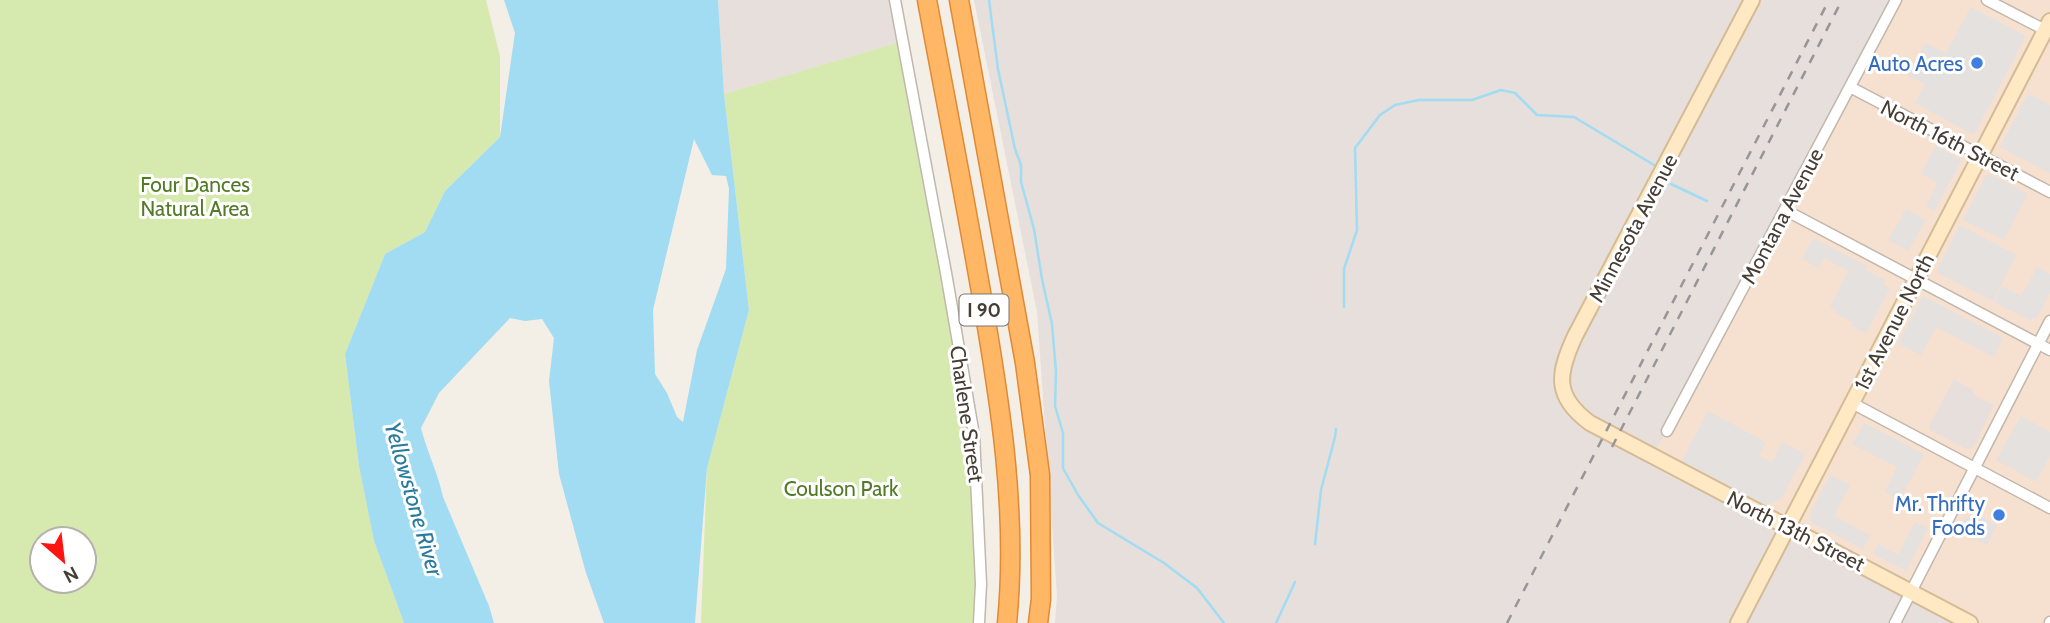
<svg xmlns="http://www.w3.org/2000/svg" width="2050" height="623" viewBox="0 0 2050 623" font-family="Cabin,sans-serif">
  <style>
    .commercial { fill: #f6e1d1 }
    .industrial { fill: #e6dfdb }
    .green { fill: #d6e9ae; fill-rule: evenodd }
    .parking { fill: #e4e1de }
    .water { fill: #a1dcf2; fill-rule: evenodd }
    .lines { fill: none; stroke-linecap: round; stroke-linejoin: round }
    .stream { stroke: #a1dcf2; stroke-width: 2.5 }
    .street-casing { stroke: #c2b7ab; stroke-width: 13 }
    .secondary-casing { stroke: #d5bb95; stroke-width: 18 }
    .highway-casing { stroke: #e18933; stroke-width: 21 }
    .street { stroke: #fff; stroke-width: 10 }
    .secondary { stroke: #ffe9c5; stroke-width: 14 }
    .highway { stroke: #ffb766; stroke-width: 18 }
    .rail { stroke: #969696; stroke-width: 2.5; stroke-dasharray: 9 9; stroke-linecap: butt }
    .shop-dot { fill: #3f7fe0; stroke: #fff; stroke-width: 2.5 }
    .labels { text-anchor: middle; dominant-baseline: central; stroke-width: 6; stroke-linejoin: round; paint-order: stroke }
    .shield { fill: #fff; stroke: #7e7772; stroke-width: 2 }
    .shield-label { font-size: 19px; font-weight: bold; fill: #463d35 }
    .shop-label { font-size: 21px; fill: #366cbe; stroke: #fff; text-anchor: end }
    .street-label { font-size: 21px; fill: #463d35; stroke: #fff }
    .park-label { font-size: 21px; fill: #527a27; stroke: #fff }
    .water-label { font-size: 23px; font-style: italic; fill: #287b9c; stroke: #fff }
  </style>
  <rect width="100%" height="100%" fill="#f3eee6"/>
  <path class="commercial" d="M1900 0H2050V623H1963L1648 465Z"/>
  <path class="industrial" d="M718 0H894L903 41 724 94Z
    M974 0H1899L1648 465 1963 623H1055L1057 595 1037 312Z
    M1954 379 1972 390 1977 397 1994 405 1974 446 1970 449 1964 448 1930 430 1929 426Z"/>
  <path class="green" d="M0 0H486L500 56V137L445 191 425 232 385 254 345 354 359 466 374 541 404 623H0ZM42 539H84V581H42Z
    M903 41 974 435 979 623H701L707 468 749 310 724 94Z"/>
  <path class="parking" d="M1971 7 2026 36 1974 135 1915 103 1925 84 1908 76 1925 43 1946 53Z
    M2028 93 2050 105V173L2000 147Z
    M1936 146 1962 160 1934 211 1926 206 1938 183 1921 174Z
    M1986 175H1991L2028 194 2004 240 1963 220Z
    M1906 209 1926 220 1908 251 1888 240Z
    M1960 225 2016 255 1993 301 1936 272Z
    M1813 238 1867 266 1865 270 1886 280 1883 285 1890 288 1866 334 1852 326 1853 323 1835 313 1836 311 1830 307 1848 271 1824 258 1819 268 1802 259Z
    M2037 267 2050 274V293L2037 318 2029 320 1994 302 2002 286 2021 296Z
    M1923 296 2003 338 1994 357 1936 327 1921 355 1898 343Z
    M1708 411 1766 442 1759 455 1772 463 1782 442 1805 454 1781 499 1765 505 1682 461Z
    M2021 416 2050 432V456L2036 482 1996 460Z
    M1864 423 1924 454 1900 500 1885 492 1897 467 1852 444Z
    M1830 475 1850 485 1834 516 1870 535 1863 549 1812 523 1809 515Z
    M1979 516 1997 525 1987 545 1958 531 1965 517 1975 522Z
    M1915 522 1928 528 1906 571 1873 554 1878 544 1898 555Z"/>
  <path class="water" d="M504 0H718L724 94 749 310 707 468 695 623H604L586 573 559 474 549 381 554 338 542 319 525 321 510 318 439 393 421 428C427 452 438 473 443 497L489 606 494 623H404L374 541 359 466 345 354 385 254 425 232 445 191 500 137 515 33ZM694 139 712 175 726 176 729 189 726 269 697 350 683 422 677 417 667 393 655 374 653 310Z"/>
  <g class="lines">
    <path class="stream" d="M989 0 998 69 1015 149 1021 165V182L1034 229 1042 279 1052 324 1056 372 1055 406 1063 433V468L1078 495 1098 523 1164 563 1197 588 1224 623
      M1671 184 1707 201
      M1344 307V269L1357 230 1355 148 1380 115 1395 105 1419 100H1472L1501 90 1515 93 1537 115 1574 117 1654 165
      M1315 544 1321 490 1335 437 1336 429
      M1276 623 1295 582"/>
    <defs>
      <path id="street" d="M895 0 946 273 974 435 981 584 979 623
        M1987 0 2049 32
        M1850 87 2050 192
        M1785 210 2050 350
        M1852 403 2050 508
        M1667 431 1896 0
        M1895 623 2050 321
        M2050 623V622"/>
      <path id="secondary" d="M1752 0 1575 336C1558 373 1553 396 1590 423L1970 623
        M1738 623 2050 21"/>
      <path id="highway" d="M927 0C945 97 964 194 981 292 1000 401 1018 512 1007 623
        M959 0 1025 363 1040 475 1041 599 1038 623"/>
    </defs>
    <use href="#street" class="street-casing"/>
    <use href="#secondary" class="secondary-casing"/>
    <use href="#highway" class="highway-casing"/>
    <use href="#street" class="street"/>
    <use href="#secondary" class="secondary"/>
    <use href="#highway" class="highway"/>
    <path class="rail" d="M1612 447 1842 0
      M1507 623 1829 0"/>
  </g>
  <g class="shop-dot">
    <circle cx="1977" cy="63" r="7"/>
    <circle cx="1999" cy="515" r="7"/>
  </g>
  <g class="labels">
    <rect class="shield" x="959.5" y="294.5" width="49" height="31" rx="5"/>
    <g class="shield-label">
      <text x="984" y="310">I 90</text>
    </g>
    <g class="shop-label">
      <text x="1963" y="63">Auto Acres</text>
      <text x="1985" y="503">Mr. Thrifty<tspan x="1985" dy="24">Foods</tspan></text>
    </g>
    <g class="street-label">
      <text transform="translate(1950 140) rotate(27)">North 16th Street</text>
      <text transform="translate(1782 216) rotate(-62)">Montana Avenue</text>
      <text transform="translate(1633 228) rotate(-62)">Minnesota Avenue</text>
      <text transform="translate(1894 322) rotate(-63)">1st Avenue North</text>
      <text transform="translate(967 414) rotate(82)">Charlene Street</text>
      <text transform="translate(1796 531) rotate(27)">North 13th Street</text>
    </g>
    <g class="park-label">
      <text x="195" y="184">Four Dances<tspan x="195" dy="24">Natural Area</tspan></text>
      <text x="841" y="488">Coulson Park</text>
    </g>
    <g class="water-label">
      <text transform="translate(414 499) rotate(74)">Yellowstone River</text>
    </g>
  </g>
  <g transform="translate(63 560) rotate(152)"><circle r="33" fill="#ffffff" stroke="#b5b1ae" stroke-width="2"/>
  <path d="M0-5L12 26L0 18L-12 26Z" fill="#fe1512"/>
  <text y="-10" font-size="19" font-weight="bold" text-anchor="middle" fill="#463d35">N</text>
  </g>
</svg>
